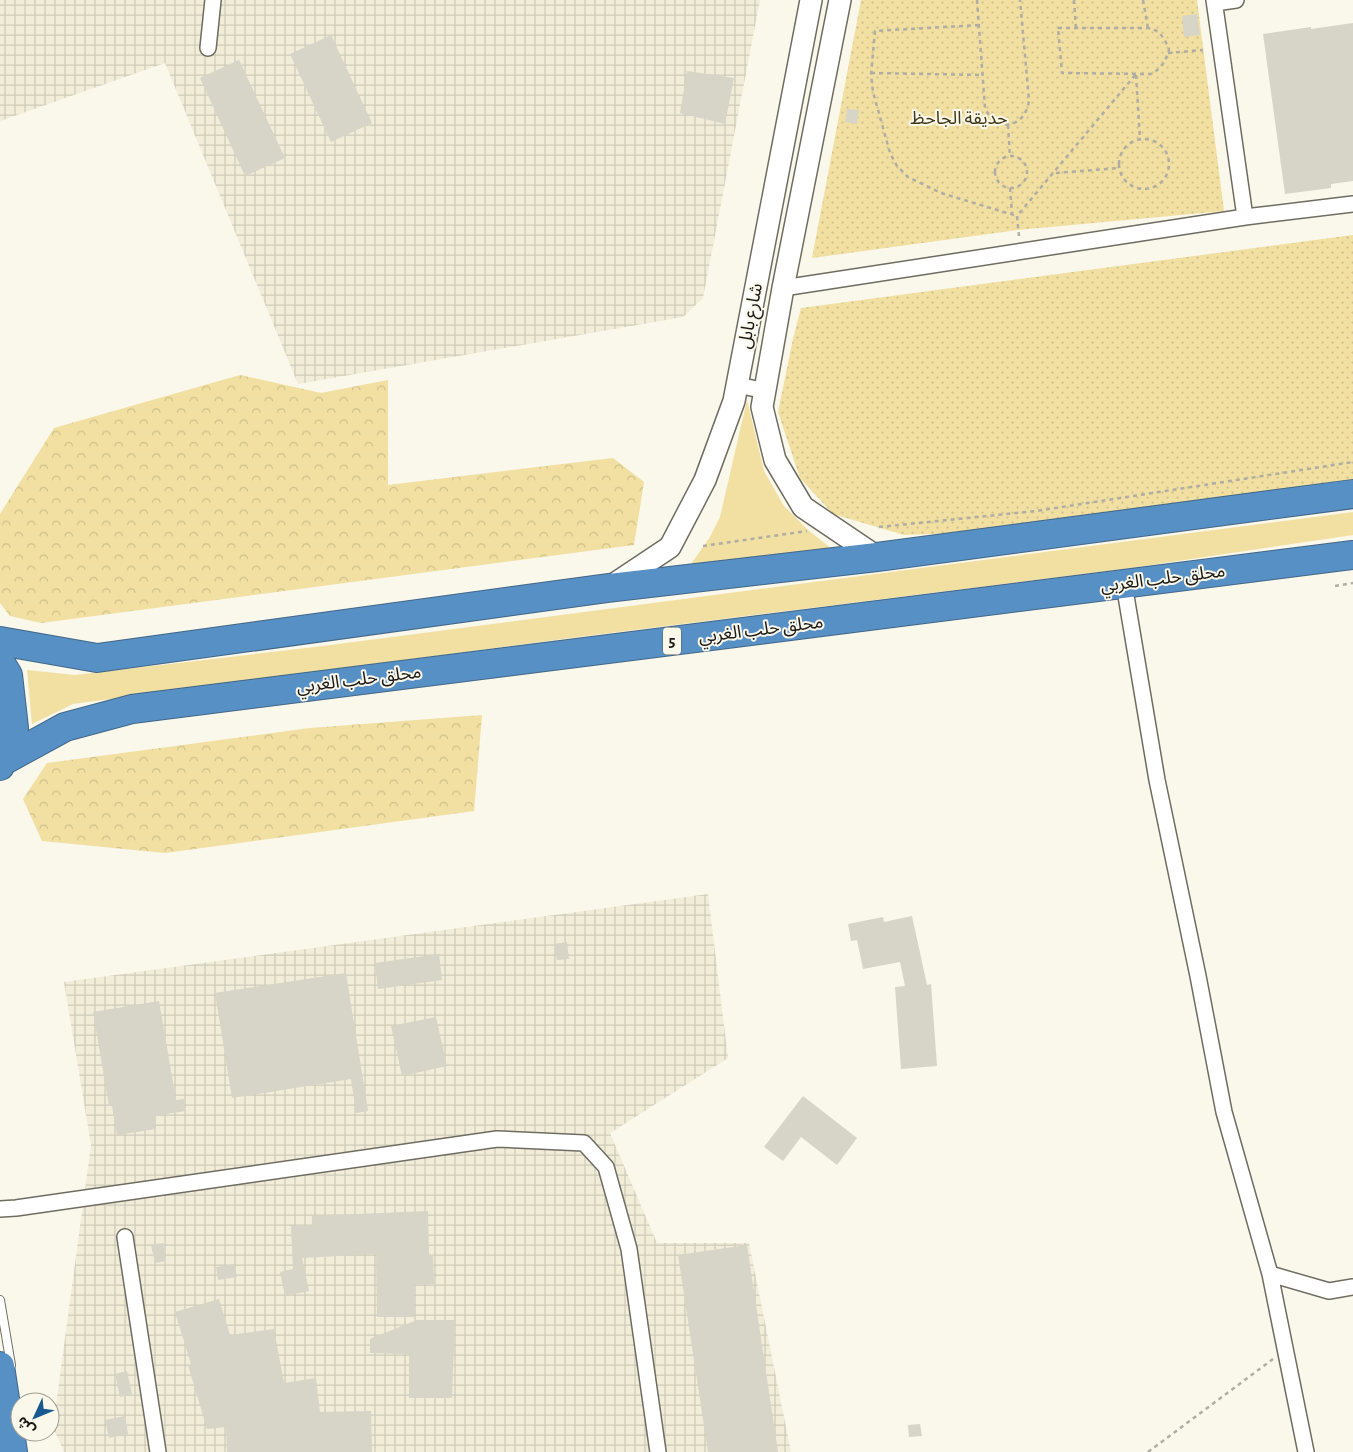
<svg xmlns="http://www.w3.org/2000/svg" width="1353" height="1452" viewBox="0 0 1353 1452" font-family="'Alegreya Sans','Noto Sans Arabic',sans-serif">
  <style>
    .industrial { fill: url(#industrial-grid) }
    .grass { fill: #f1e0a1 }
    .forest { fill: url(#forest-crowns) }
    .park { fill: url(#park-dots) }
    .building { fill: #d7d4c8 }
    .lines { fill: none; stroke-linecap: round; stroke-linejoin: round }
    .lane-casing { stroke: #6f6c62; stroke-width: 10 }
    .street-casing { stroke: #6f6c62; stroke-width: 18 }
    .secondary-casing { stroke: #6f6c62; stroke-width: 24 }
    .highway-casing { stroke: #426687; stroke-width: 30 }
    .path { stroke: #b0ada4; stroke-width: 2.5; stroke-dasharray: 4 4; stroke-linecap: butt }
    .lane { stroke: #fff; stroke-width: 8 }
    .street { stroke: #fff; stroke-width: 15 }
    .secondary { stroke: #fff; stroke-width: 21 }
    .highway { stroke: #5790c4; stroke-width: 28 }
    .labels { text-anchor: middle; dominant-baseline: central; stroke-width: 4; stroke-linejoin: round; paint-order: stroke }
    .shield { fill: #faf7eb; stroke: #5d5c55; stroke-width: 1 }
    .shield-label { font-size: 16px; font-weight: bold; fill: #1a1915 }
    .park-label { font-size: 18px; fill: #403716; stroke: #faf7eb }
    .street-label { font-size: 18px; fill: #1a1915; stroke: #faf7eb }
  </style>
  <defs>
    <pattern id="industrial-grid" width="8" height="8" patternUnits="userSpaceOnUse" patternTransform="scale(1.25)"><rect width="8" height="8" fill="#f1edd9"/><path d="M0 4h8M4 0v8" fill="none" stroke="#cecbb9"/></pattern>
    <pattern id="forest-crowns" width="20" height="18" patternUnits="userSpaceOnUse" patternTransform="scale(1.25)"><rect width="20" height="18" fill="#f1e0a1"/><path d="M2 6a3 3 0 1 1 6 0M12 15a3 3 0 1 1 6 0" fill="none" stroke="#cec08a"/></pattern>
    <pattern id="park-dots" width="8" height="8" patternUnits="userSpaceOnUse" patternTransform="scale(1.25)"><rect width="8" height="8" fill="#f1e0a1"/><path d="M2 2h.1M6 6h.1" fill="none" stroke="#cec08a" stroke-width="1.8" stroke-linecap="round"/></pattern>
  </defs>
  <rect width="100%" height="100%" fill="#faf7eb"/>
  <path class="industrial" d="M0 0H760L703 298 683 317 298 384 165 63 0 121Z
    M708 894 728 1058 610 1133 657 1243H749L791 1452H64L53 1427 91 1145 64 982Z"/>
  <path class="grass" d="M747 400 764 471 784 506 808 530 832 549 691 564 710 537 720 517Z
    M1353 512V535L1124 569 578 637 73 704 32 724 27 670 75 675 315 647Z"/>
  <path class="forest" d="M240 375 321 393 388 380V485L613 458 644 482 634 545 41 623 10 616 0 603V514L54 428Z
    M482 715 474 811 165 853 42 841 23 799 47 763 310 728Z"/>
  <path class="park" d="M861 0H1197L1224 211 1018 230 812 258Z
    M1353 235V482L1012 531 904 535 833 514 800 478 778 412 793 339 801 308Z"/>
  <path class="building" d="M1197 14 1200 35 1184 37 1182 16Z
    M1353 23V181L1331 184V188L1285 194 1263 34 1311 27V29Z
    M331 35 372 123 331 142 290 54Z
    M239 60 285 158 245 176 200 78Z
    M687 71 734 78 725 124 680 113Z
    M847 109 859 110 857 124 845 122Z
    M912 916 927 985 931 984 937 1066 901 1069 895 987 905 986 900 962 863 969 857 940 851 941 848 924 883 917 884 922Z
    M567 942 569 959 557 960 554 944Z
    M439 954 442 980 378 989 375 963Z
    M346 973 368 1111 356 1113 351 1079 232 1098 215 993Z
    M159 1001 176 1100 184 1099 185 1111 154 1116 156 1129 117 1135 112 1106H109L93 1012Z
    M436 1017 447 1066 402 1076 391 1026Z
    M803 1096 857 1138 837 1165 801 1137 783 1161 764 1147Z
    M428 1211 429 1255H433L434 1284 414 1285V1317H377L376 1254 302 1258 309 1291 285 1296 280 1272 293 1269 291 1226 312 1225V1216Z
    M163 1243 166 1261 155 1263 151 1245Z
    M747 1245 778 1452H708L678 1255Z
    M234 1264 237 1277 218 1280 216 1267Z
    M219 1299 230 1335 274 1329 284 1383 316 1378 320 1412 371 1411 372 1452H227L226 1427 207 1429 188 1365 191 1364 175 1312Z
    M417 1320H455L452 1398H409V1354L370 1353V1339Z
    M127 1371 132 1394 120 1397 115 1374Z
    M125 1416 128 1434 109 1438 105 1420Z
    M920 1424 922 1436 909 1437 908 1425Z"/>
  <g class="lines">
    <defs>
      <path id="lane" d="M0 1300 11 1365"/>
      <path id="street" d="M1214 0 1245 217
        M1215 3 1236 0
        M208 48 213 0
        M783 288 1245 217 1353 204
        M738 385 765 391
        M1124 584 1157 780 1198 976 1224 1112 1270 1274 1306 1452
        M0 1209 16 1208 497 1139 584 1143 606 1167 629 1249 658 1452
        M125 1237 158 1452
        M1270 1274 1329 1291 1353 1287"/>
      <path id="secondary" d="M840 0 783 288 762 407 775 460 803 507 877 557
        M610 587 670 547 705 480 734 401 811 0"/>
      <path id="highway" d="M0 641 97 658 608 588 877 557 1353 494
        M0 662 8 675 14 728 0 766
        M1 762 65 727 132 709 1353 555
        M0 1366 13 1452"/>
    </defs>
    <use href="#lane" class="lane-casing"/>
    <use href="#street" class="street-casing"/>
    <use href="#secondary" class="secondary-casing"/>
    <use href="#highway" class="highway-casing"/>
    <path class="path" d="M977 0 985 108C997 135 1026 127 1029 100L1020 0
      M1074 0 1076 28
      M1143 0 1148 28
      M979 25 875 31 871 75 873 92 890 153 897 166 908 177 941 193 1017 216
      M1058 28H1148C1160 30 1164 38 1169 49 1166 61 1161 69 1151 74L1062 73Z
      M1168 53 1203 50
      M871 73 983 75
      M1136 75 1140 139
      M1008 125 1010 157
      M1119 164a25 25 0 1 1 50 0a25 25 0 1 1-50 0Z
      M995 172a16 16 0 1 1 32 0a16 16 0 1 1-32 0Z
      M1056 173 1119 168
      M1010 188 1012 214
      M1019 236 1017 216 1136 74
      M879 527 1036 511 1353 462
      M703 546 807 531
      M1335 586 1353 583
      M1148 1452 1273 1359"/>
    <use href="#lane" class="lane"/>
    <use href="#street" class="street"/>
    <use href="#secondary" class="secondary"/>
    <use href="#highway" class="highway"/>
  </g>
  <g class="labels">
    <rect class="shield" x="663" y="627.5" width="18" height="27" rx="4"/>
    <g class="shield-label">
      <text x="672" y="641">5</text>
    </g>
    <g class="park-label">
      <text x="959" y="119">حديقة الجاحظ</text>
    </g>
    <g class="street-label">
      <text transform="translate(751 316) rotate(-79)">شارع بابل</text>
      <text transform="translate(1163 579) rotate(-7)">محلق حلب الغربي</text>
      <text transform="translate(761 630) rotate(-7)">محلق حلب الغربي</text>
      <text transform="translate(359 680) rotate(-7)">محلق حلب الغربي</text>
    </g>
  </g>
  <g transform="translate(35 1417) rotate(226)"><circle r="24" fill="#faf7eb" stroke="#a09e95"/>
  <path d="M0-4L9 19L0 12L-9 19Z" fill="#185a8f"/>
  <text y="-8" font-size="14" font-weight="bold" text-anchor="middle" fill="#1a1915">ش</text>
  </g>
</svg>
